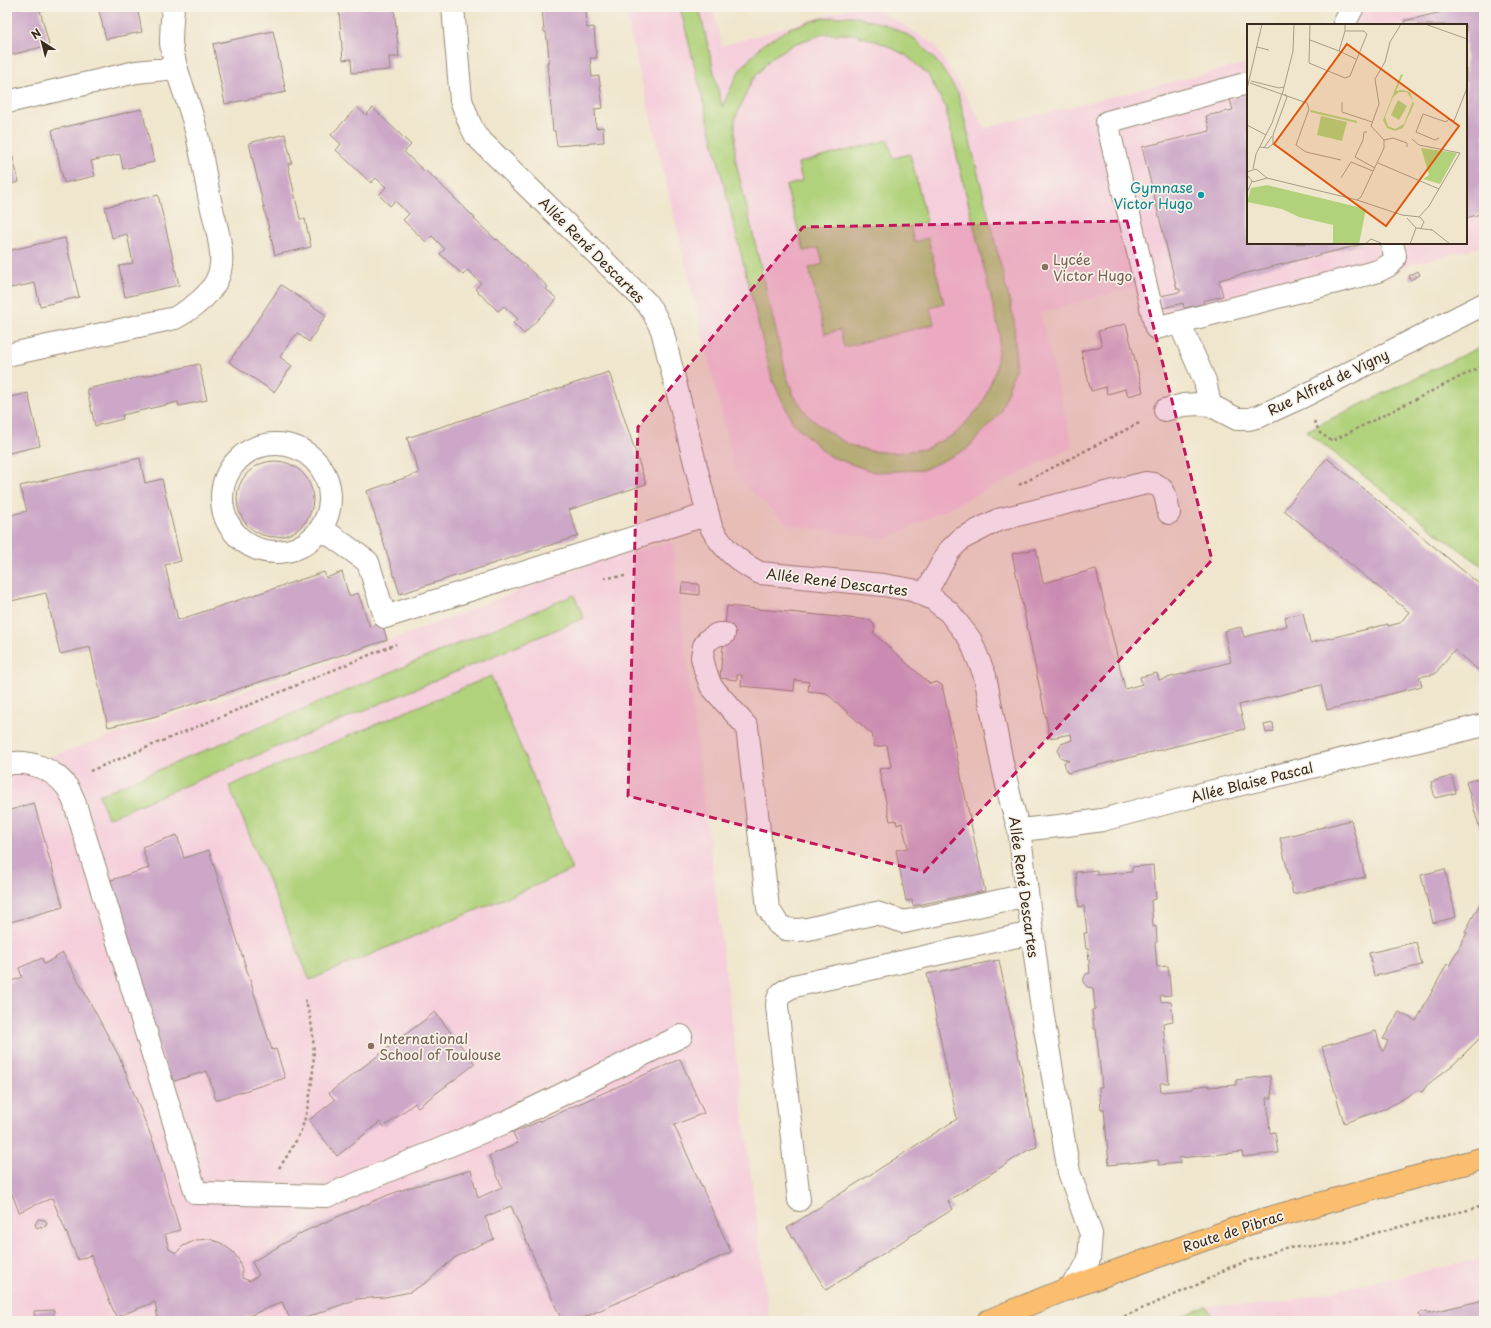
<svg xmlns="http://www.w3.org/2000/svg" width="1491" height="1328" viewBox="0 0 1491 1328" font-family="'Playpen Sans',sans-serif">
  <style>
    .built { fill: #f5cfdb }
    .green { fill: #b1d27b; stroke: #767e4c; fill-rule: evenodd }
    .building { fill: #cca7c7 }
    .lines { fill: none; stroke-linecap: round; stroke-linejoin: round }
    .minor-casing { stroke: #968876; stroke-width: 24 }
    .major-casing { stroke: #968876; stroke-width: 24 }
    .path { stroke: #968876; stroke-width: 2.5; stroke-dasharray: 3 3; stroke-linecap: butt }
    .minor { stroke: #fff; stroke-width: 22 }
    .major { stroke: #fbbe6e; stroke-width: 22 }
    .marked { fill: #c2185b; fill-opacity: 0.2; stroke: #c2185b; stroke-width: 3; stroke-dasharray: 8 5; stroke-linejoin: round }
    .culture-dot { fill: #0f9aa8; stroke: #f7f3e8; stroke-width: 1.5 }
    .education-dot { fill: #8d6e63; stroke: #f7f3e8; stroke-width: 1.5 }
    .labels { text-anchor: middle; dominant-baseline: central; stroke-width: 3.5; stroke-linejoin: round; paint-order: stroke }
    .culture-label { font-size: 14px; fill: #0d838f; stroke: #f7f3e8; text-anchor: end }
    .street-label { font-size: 14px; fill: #3b2a1e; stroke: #f7f3e8 }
    .education-label { font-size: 14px; fill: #785e54; stroke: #f7f3e8; text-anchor: start }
    .inset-road { fill: none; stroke: #a89b87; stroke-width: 1 }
    .view { fill: #df570d; fill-opacity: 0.15; stroke: #df570d; stroke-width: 2 }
    .inset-edge { fill: none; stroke: #3b2a1e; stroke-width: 2 }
  </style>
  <rect width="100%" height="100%" fill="#f7f3e8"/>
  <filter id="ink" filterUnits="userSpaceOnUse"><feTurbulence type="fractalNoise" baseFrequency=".025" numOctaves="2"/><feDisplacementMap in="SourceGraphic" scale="8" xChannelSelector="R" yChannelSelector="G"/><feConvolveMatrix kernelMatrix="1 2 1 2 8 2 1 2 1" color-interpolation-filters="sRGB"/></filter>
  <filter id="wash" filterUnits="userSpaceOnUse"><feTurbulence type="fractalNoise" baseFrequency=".012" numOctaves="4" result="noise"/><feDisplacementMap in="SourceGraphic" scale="16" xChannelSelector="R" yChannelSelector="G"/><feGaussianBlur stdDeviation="0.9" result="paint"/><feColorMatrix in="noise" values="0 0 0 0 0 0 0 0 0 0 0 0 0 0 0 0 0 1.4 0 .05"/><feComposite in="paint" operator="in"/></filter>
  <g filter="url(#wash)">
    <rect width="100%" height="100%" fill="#f0e6cd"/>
    <path class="built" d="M624 7H712L722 46 854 7H874L935 45 985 128 1248 63V243H1466V25H1330L1339 7H1484V246L1147 331 1134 287 1040 313 1073 447 886 539 788 525 737 478Z
      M672 542 769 1321H7V771L352 655 602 559Z
      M1484 1258V1321H1214L1207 1306 1275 1304Z"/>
    <path class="green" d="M680 7H699L722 107 739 71 762 45 790 28 823 18 852 16 884 24 914 38 939 64 958 93 1014 319 1016 367 1000 413 967 449 923 470 874 472 829 456 793 423 772 379ZM854 34 884 44 907 56 928 75 945 106 1000 335 996 369 982 405 955 434 925 449 895 453 870 451 849 445 828 432 808 416 793 394 786 374 735 158V119L751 82 771 58 796 43 824 34Z
      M888 140 893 158 910 154 927 222 910 226 914 242 928 238 944 304 930 308 934 324 844 347 840 330 825 334 809 268 823 264 819 248 804 251 786 186 802 181 798 163Z
      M1484 345V567L1441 536 1306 431Z
      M574 595 584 618 108 818 99 795Z
      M491 676 572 870 310 980 229 786Z
      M1207 1306 1214 1321H1171Z"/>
    <g id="blocks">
      <path class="building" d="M7 7H50L40 10 49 45 7 56Z
        M103 7H137L142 32 106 39 99 11 104 10Z
        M346 7H394L399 57H389L390 70 352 73 351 59 343 60 339 11 346 10Z
        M542 7H595L586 9 587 28 594 27 595 42 597 58H590L592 77 599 76 603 108 595 109 596 128 603 127 604 142 557 146 555 131H553L547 62H549L548 47 546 32H544Z
        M1463 7H1484V213L1466 218V25H1405L1404 21Z
        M273 31 286 92 225 104 213 44Z
        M1247 95 1248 102V243L1363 244 1219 280 1223 296 1203 301 1204 304 1184 308 1183 303 1163 308 1160 296 1180 292V289H1177L1142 147 1210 131 1206 116 1233 110 1230 99Z
        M357 107 366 115 373 108 411 145 404 152 424 171 425 170 436 180 475 218 474 219 496 240 497 239 548 287 546 289 557 299 524 334 513 323 518 319 504 306 498 311 475 289 481 283 468 270 463 275 440 254 445 249 432 236 426 242 403 220 409 214 395 201 390 206 379 195 386 187 376 178 371 183 336 150 341 144 331 135Z
        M142 109 154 162 123 169 120 154 91 161 95 176 64 183 52 130Z
        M285 134 292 163 288 164 294 192 300 219H305L311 247 275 255 249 143Z
        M10 145 19 182 7 185V146Z
        M158 195 179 285 125 297 119 266 133 263 130 249 127 234 112 238 105 207Z
        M65 238 79 297 40 306 35 283 11 288 7 273V251Z
        M1418 271 1420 275 1410 280 1409 276Z
        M281 285 326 315 309 342 297 333 288 345 280 357 292 366 274 392 229 362Z
        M1126 324 1143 392 1128 396 1126 389 1107 394 1106 387 1091 391 1081 351 1102 346 1098 331Z
        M199 364 207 400 179 406 178 402 122 415 123 419 95 426 87 389Z
        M609 372 646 484 569 510 578 536 400 594 367 491 419 473 407 438Z
        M28 393 40 446 9 453 7 443V398Z
        M140 458 145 483 162 479 181 561 165 565 178 620 324 572 326 578 342 572 349 596 358 593 370 627 382 623 387 640 153 717 108 727 90 647 60 654 46 593 7 602V516L27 511 20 486Z
        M1327 458 1484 588 1483 674 1454 650 1435 674 1419 677 1422 686 1327 710 1321 685 1239 705 1245 729 1067 773 1064 762 1069 761 1060 757 1058 751 1061 744 1072 740 1071 734 1050 738 1012 554 1036 549 1043 583 1096 569 1125 689 1142 684 1140 677 1157 673 1159 680 1231 662 1224 631 1241 627 1244 637 1287 626 1285 617 1303 613 1310 643 1388 624V626L1400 623 1409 612 1284 510Z
        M237 499a38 38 0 1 1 76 0a38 38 0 1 1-76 0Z
        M682 583 699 584V595L681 593Z
        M727 606 869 620 874 625 875 630 873 633 930 684 937 682 942 685 985 891 913 906 912 900 906 901 896 850 908 848 902 823 897 825 896 820 890 821 879 769 891 767 887 745 875 747 872 734 826 693 808 691 809 682 795 680 794 691 741 686 742 675H737V680L720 678Z
        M1273 723 1274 731 1266 733 1264 725Z
        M1452 776 1456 793 1435 798 1431 782Z
        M1484 777V836H1482L1466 782Z
        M34 803 63 907 7 923V811Z
        M1351 820 1365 877 1293 894 1280 838Z
        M177 835 184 858 209 850 272 1050 276 1049 285 1078 216 1100 207 1071 171 1082 108 881 149 868 142 847Z
        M1153 865 1156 899 1151 900 1153 927 1156 926 1157 942 1155 943 1157 967 1168 966 1171 995 1160 996 1161 1002 1171 1001 1173 1021 1163 1023 1169 1083H1160L1161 1092 1193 1089V1087L1209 1085V1087L1236 1085V1080L1270 1076 1272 1098H1267L1270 1133 1275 1132 1278 1153 1243 1157 1242 1152 1179 1158 1180 1163 1159 1165 1158 1160 1109 1165 1104 1109H1101L1099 1087H1102L1096 1029H1094L1092 1010 1095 1009 1093 988 1087 987 1083 982 1084 978 1086 974 1090 973 1088 949H1086L1084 933H1087L1084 906 1079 907 1076 872 1097 870V875L1132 872V867Z
        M1445 869 1456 917 1433 923 1421 875Z
        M1484 896V1034L1454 1064 1427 1085 1422 1092 1418 1090 1387 1108 1344 1123 1322 1047 1376 1031 1382 1051H1383L1388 1041 1383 1039 1399 1012 1416 1021 1447 964 1449 966 1467 933 1465 932Z
        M1416 942 1422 965 1374 976 1369 953Z
        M63 953 119 1056 154 1144 180 1230 165 1234 169 1249 176 1253 183 1246 196 1240 209 1239 221 1243 233 1252 239 1260 242 1271V1278L250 1281 259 1275 252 1262 305 1231 388 1195 408 1188 471 1170 478 1198 502 1187 489 1156 518 1143 513 1133 680 1059 704 1113 674 1125 731 1252 576 1321H562L511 1206 485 1217 494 1239 479 1245 454 1258 427 1282 410 1292 385 1297 357 1299 297 1321H291L282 1302 237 1321H158L155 1302 116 1317 91 1255 78 1260 52 1198 19 1212 12 1194 7 1186V983L22 977 19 968 42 958 44 964Z
        M999 960 1037 1147 1028 1150 948 1201 953 1209 826 1290 787 1228 957 1119 927 974Z
        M435 1012 475 1064 418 1107 415 1103 384 1127 380 1122 337 1156 309 1120 335 1100 329 1093Z
        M38 1219 45 1220 47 1223 46 1226 42 1228 41 1226 37 1228 35 1225Z
        M1484 1300V1321H1421L1419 1313 1427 1311 1428 1313Z
        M54 1310V1321H35L34 1311Z"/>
    </g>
  </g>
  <g filter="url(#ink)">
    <use href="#blocks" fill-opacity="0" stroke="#968876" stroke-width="1"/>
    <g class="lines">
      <defs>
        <path id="minor" d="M453 7 461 100 470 124 476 136 645 301 653 312 662 330 711 527C722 548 738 562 760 573L883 585 912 590 933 599 949 612 970 639 985 676 1002 763 1011 802 1019 830 1043 1017 1069 1172 1091 1234 1089 1259 1081 1275 1069 1288
          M1345 25V22L1353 7
          M1248 83 1107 122 1156 328 1375 272C1381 270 1395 264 1395 256 1395 252 1392 247 1392 243
          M7 102 136 72 176 68
          M1179 322 1205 381 1210 405
          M7 355 175 318C195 307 219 289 221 265 223 247 215 222 211 205 205 177 201 147 193 119 186 94 174 69 171 43 171 32 172 19 173 7
          M1165 410 1183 405 1199 404 1210 405 1237 419H1249L1260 416 1302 397 1484 304
          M222 498a54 54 0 1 1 108 0a54 54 0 1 1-108 0Z
          M321 528 368 562 385 617 708 514
          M925 594 949 551 961 539 998 520 1146 483C1167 484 1165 496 1169 513
          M724 634H718L708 640 704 646 702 657 705 670 711 686 747 727 768 908 778 924 786 929 797 930 808 929 876 913 904 922 1027 895
          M7 764C28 759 54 769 67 787 70 791 72 796 74 801L196 1193 327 1196 506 1122 681 1036
          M1019 830 1059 826 1102 820 1189 797 1484 725
          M799 1200 777 1006C777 993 784 991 794 986L1031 933"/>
        <path id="major" d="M988 1321 1069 1288 1248 1224 1484 1158"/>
      </defs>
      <use href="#minor" class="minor-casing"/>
      <use href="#major" class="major-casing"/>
      <path class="path" d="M1314 421 1320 433 1332 441 1484 365
        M1019 485 1141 422
        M604 578 626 576
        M90 771 396 644
        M279 1168C288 1155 296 1142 302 1128 305 1119 307 1110 309 1101 315 1066 317 1031 304 997
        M1113 1321 1195 1286 1228 1268 1285 1248 1342 1244 1375 1233 1484 1206"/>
      <use href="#minor" class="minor"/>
      <use href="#major" class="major"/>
    </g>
  </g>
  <path class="marked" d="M1127 221 1212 560 924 872 628 796 638 427 803 227Z"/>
  <circle class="culture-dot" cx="1201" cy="195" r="4"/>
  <g class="education-dot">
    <circle cx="1045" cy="267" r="4"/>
    <circle cx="371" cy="1046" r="4"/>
  </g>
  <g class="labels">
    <g class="culture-label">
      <text x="1193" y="187">Gymnase<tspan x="1193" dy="16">Victor Hugo</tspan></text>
    </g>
    <g class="street-label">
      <text transform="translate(592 250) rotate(45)">Allée René Descartes</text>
      <text transform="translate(1328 382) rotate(-26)">Rue Alfred de Vigny</text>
      <text transform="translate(837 582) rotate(7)">Allée René Descartes</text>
      <text transform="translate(1252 782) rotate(-14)">Allée Blaise Pascal</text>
      <text transform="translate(1024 887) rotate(82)">Allée René Descartes</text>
      <text transform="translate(1233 1231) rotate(-18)">Route de Pibrac</text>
    </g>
    <g class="education-label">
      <text x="1053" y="259">Lycée<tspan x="1053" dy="16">Victor Hugo</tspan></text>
      <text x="379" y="1038">International<tspan x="379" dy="16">School of Toulouse</tspan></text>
    </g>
  </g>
  <g transform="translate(1247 24)">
    <rect width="220" height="220" fill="#f0e6cd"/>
    <path d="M154 50 156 51 149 67 155 66 163 68 167 80 156 104 148 107 140 104 136 96ZM152 68H160L166 77 157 100 148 105 141 102 138 93 146 73ZM151 76 160 82 152 96 144 91ZM64 86 110 97V99L63 88ZM74 92 100 98 95 117 70 111ZM174 124 210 129 193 160 176 155 182 151ZM20 161 119 185 112 220H86V201L52 193 35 185 0 178 4 164Z" fill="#b1d27b" fill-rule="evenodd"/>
    <path class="inset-road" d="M63 0 62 39 98 54 103 52 120 10 117 7H98V0M178 0 220 15M98 7 92 27 109 35M63 16 92 27M10 23 22 26M4 57 32 64 37 63M3 59 60 79 62 85 49 121 59 128 94 136M0 65 15 0M95 78V88L125 98M0 101 19 111M120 108H117L116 116 108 133 128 144M192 114 188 116 169 108 176 90 199 98 202 95 207 97 220 64M165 115 172 121 213 129 182 182 172 193M137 116 146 114 160 119V123M13 123 21 124 26 120V111L40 73 38 70M17 124 25 112M131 139 192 165M6 145 9 130 25 99 36 67 46 27 47 0M0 148 9 145 20 154M0 151 6 158 20 154 110 176 155 191 173 193 177 198 174 204M94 154 104 138 126 147M0 169 5 157M110 176 114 173 137 124V116L124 102 132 80 128 55 138 38 143 18 154 0M160 194 169 204 185 206M184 205 203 220M118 220 124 215 134 219M163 220 169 204"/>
    <path class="view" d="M100 20 212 102 139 202 27 120Z"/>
    <rect width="220" height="220" class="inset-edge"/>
  </g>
  <rect width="1491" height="1328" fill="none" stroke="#f7f3e8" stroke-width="24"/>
  <g transform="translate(42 42) rotate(324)" stroke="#f7f3e8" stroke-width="3" paint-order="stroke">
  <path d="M0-3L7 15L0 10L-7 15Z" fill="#3b2a1e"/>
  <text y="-6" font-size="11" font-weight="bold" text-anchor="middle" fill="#3b2a1e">N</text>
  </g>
</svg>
